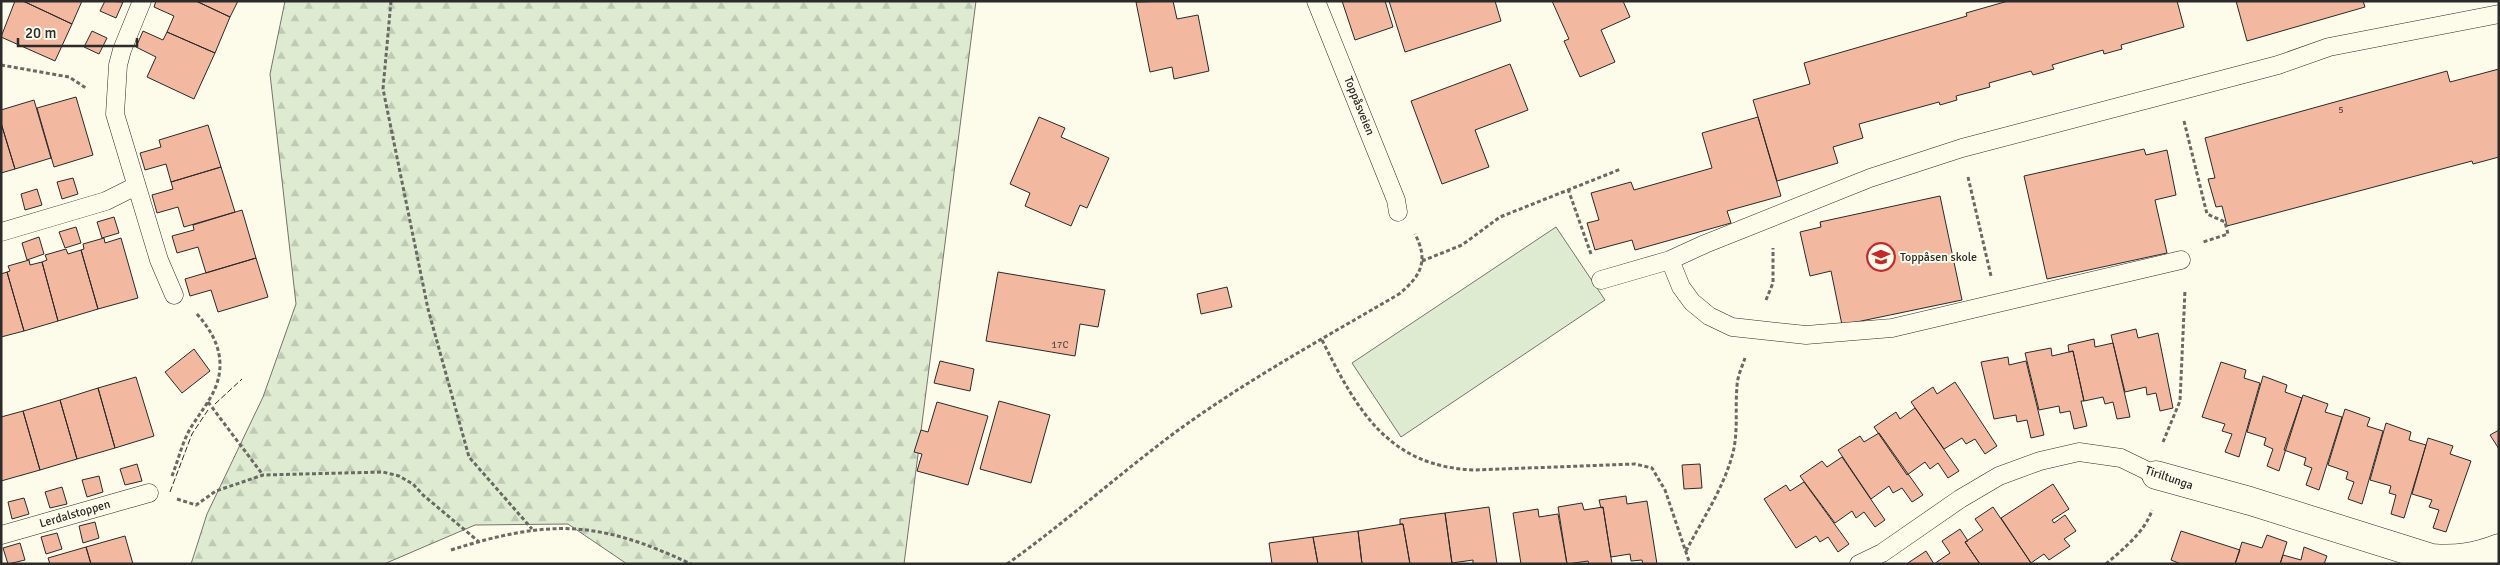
<svg xmlns="http://www.w3.org/2000/svg" width="2500" height="565" viewBox="0 0 2500 565" font-family="Signika,sans-serif">
  <style>
    .forest { fill: url(#forest-firs); stroke: #74746e }
    .green { fill: #deebd1; stroke: #74746e }
    .building { fill: #f2b8a0; stroke: #2b2b2b }
    .lines { fill: none; stroke-linecap: round; stroke-linejoin: round }
    .lane-casing { stroke: #2b2b2b; stroke-width: 19 }
    .street-casing { stroke: #2b2b2b; stroke-width: 29 }
    .path { stroke: #6a6964; stroke-width: 3; stroke-dasharray: 4 2.5; stroke-linecap: butt }
    .lane { stroke: #fdfbea; stroke-width: 18 }
    .street { stroke: #fdfbea; stroke-width: 28 }
    .fence { stroke: #2b2b2b; stroke-width: 1; stroke-dasharray: 6 2.5; stroke-linecap: butt }
    .labels { text-anchor: middle; dominant-baseline: central; stroke-width: 4; stroke-linejoin: round; paint-order: stroke }
    .number-label { font-size: 10px; fill: #5d4e48 }
    .street-label { font-size: 12px; fill: #2b2b2b; stroke: #fdfbea }
    .poi-label { font-size: 12px; fill: #2b2b2b; stroke: #fdfbea; text-anchor: start }
  </style>
  <defs>
    <pattern id="forest-firs" width="22" height="20" patternUnits="userSpaceOnUse" patternTransform="scale(1.25)"><rect width="22" height="20" fill="#deebd1"/><path d="M5 1l3.5 6h-7zM16 11l3.5 6h-7z" fill="#bfcab4"/></pattern>
  </defs>
  <rect width="100%" height="100%" fill="#fdfbea"/>
  <path class="forest" d="M285 1H976L904 564H627L568 524 475 525 384 564H191L207 514 263 397 296 304 270 74Z"/>
  <path class="green" d="M1556 227 1605 300 1401 437 1352 363Z"/>
  <path class="building" d="M15 1H23L72 24 55 61 1 37Z
    M23 1H82L72 24Z
    M105 1 123 2 116 18 100 11Z
    M156 1H196L230 17 215 53 167 32 174 16 154 7Z
    M196 1H238L230 17Z
    M1173 1 1177 19 1198 15 1209 71 1174 79 1172 67 1150 72 1136 2Z
    M1342 1H1385L1393 27 1355 40Z
    M1389 1H1495L1501 21 1405 52Z
    M1552 1H1623L1630 17 1601 30 1615 62 1580 77 1564 41 1569 39Z
    M2008 1H2177L2184 27 2121 45 2122 49 2104 54 2103 50 2052 65 2054 69 2033 75 2031 71 1989 83 1990 87 1956 96 1957 100 1940 105 1939 102 1859 124 1863 138 1833 147 1838 163 1777 181 1753 100 1810 84 1804 63 1967 16 1966 13Z
    M2236 1H2363L2365 7 2247 41Z
    M92 31 107 38 99 54 84 47Z
    M143 31 163 40 167 32 215 53 194 99 147 77 156 57 136 47Z
    M1510 64 1528 110 1475 130 1489 167 1442 184 1411 101Z
    M2499 69V157L2473 164 2472 161 2227 226 2222 206 2216 207 2208 179 2215 178 2205 138 2447 71 2450 82Z
    M76 97 93 155 54 167 37 108Z
    M34 100 51 158 15 169 1 123V110Z
    M1039 117 1065 128 1061 137 1109 158 1087 208 1080 205 1071 226 1025 206 1030 193 1010 184Z
    M1758 117 1781 196 1727 211 1731 223 1635 250 1632 240 1595 250 1587 223 1599 220 1591 193 1631 182 1634 190 1712 168 1702 133Z
    M1 123 15 169 1 173Z
    M208 125 221 167 171 182 166 164 145 170 140 153 161 147 159 140Z
    M2144 149 2146 155 2167 150 2176 195 2155 200 2167 253 2047 279 2024 176Z
    M221 167 235 212 184 227 178 207 157 213 152 195 173 189 171 182Z
    M73 178 78 194 62 199 57 182Z
    M37 189 42 205 25 210 21 194Z
    M1940 196 1962 300 1842 325 1831 271 1810 276 1800 232 1821 227 1820 222Z
    M242 210 256 258 206 273 198 247 177 253 172 236 194 230 193 225Z
    M114 217 119 233 102 238 97 222Z
    M76 227 81 243 65 248 59 232Z
    M39 237 44 254 27 260 22 243Z
    M104 238 105 243 121 238 138 298 98 309 81 250 84 249 83 244Z
    M66 249 68 254 81 250 98 309 58 321 42 262 47 260 45 255Z
    M256 258 268 297 218 312 211 290 190 296 185 279Z
    M29 260 30 265 42 262 58 321 24 331 7 272 10 271 8 266Z
    M7 272 24 331 1 337V274Z
    M998 272 1105 290 1098 327 1080 324 1075 356 986 341Z
    M1227 287 1232 307 1201 314 1197 294Z
    M2136 329 2138 338 2158 333 2173 408 2160 411 2156 393 2147 395 2146 387 2125 392 2111 335Z
    M2094 339 2095 347 2113 343 2130 417 2117 419 2113 402 2105 404 2103 397 2084 401 2073 351 2069 352 2068 345Z
    M2051 348 2052 356 2073 351 2084 401H2081L2087 426 2074 429 2070 411 2060 413 2059 406 2039 410 2025 353Z
    M194 349 210 371 182 393 165 372Z
    M2008 357 2009 365 2026 361 2044 435 2031 438 2027 420 2017 422 2016 415 1994 419 1981 362Z
    M940 361 974 369 970 391 934 383Z
    M2221 362 2246 370 2244 378 2260 383 2239 457 2225 452 2232 434 2222 431 2225 424 2202 417Z
    M2263 376 2287 385 2285 392 2302 398 2279 471 2267 466 2273 449 2264 445 2266 438 2247 432Z
    M136 377 154 436 115 448 98 388Z
    M1955 382 1997 446 1985 454 1975 439 1966 444 1962 438 1944 449 1911 402 1933 387 1937 394Z
    M98 388 115 448 77 459 60 400Z
    M2303 395 2328 404 2325 412 2342 417 2319 490 2306 485 2312 468 2304 465 2306 458 2284 450Z
    M60 400 77 459 40 470 23 411Z
    M999 401 1050 415 1031 483 980 469Z
    M937 402 988 416 968 485 917 471 922 454 914 452 921 430 928 432Z
    M1915 408 1959 471 1948 478 1938 463 1930 469 1925 462 1907 475 1874 427 1896 412 1900 419Z
    M2345 409 2370 418 2367 426 2383 431 2362 504 2348 499 2354 482 2346 479 2348 472 2328 465Z
    M23 411 40 470 1 481V417Z
    M2386 423 2411 432 2409 440 2426 445 2404 518 2391 514 2396 495 2389 493 2391 486 2370 480Z
    M2499 430V449L2490 435Z
    M1879 433 1923 495 1912 502 1902 488 1893 493 1889 486 1871 499 1838 450 1860 436 1864 442Z
    M2428 438 2453 446 2450 454 2471 461 2446 532 2433 528 2439 510 2429 507 2432 500 2412 494Z
    M1842 457 1885 520 1875 527 1864 512 1856 518 1852 511 1835 523 1800 476 1822 461 1827 467Z
    M137 464 142 481 125 485 120 469Z
    M1700 464 1702 488 1684 489 1682 465Z
    M99 476 103 492 87 497 82 480Z
    M1804 482 1849 544 1838 552 1828 537 1820 542 1816 536 1796 548 1764 499 1786 485 1790 491Z
    M2053 484 2069 509 2052 520 2054 523 2065 515 2076 531 2064 539 2070 546 2049 560 2044 554 2031 563 2001 518Z
    M62 487 67 504 50 508 45 492Z
    M1626 496 1627 504 1647 501 1657 564H1643L1642 560 1631 561 1630 554 1611 557 1603 507 1601 508 1599 500Z
    M24 498 29 514 12 519 8 502Z
    M1582 503 1584 510 1603 507 1612 564H1589L1588 561 1567 564 1558 507Z
    M1489 507 1497 564H1473V560L1452 563 1445 513Z
    M1993 507 2031 563 2030 564H1980L1965 542 1983 530 1975 519Z
    M1538 509 1539 517 1558 514 1567 564H1521L1513 513Z
    M1445 513 1452 564H1410L1403 524H1400V519Z
    M95 522 99 538 83 543 79 526Z
    M1403 524 1410 564H1362L1358 531Z
    M1960 529 1968 541 1965 542 1980 564H1934L1950 553 1942 541Z
    M1358 531 1362 564H1318L1313 537Z
    M2181 531 2240 550 2235 564H2181L2171 560Z
    M57 533 62 549 46 554 41 537Z
    M2267 535 2287 542 2280 564H2235L2242 542 2262 548Z
    M125 536 133 564H91L86 547Z
    M1313 537 1318 564H1272L1269 543Z
    M20 543 25 560 8 564 3 548Z
    M86 547 91 564H50L48 558Z
    M2304 547 2327 556 2324 564H2280L2283 555 2301 560Z
    M1926 551 1934 564H1908V563Z"/>
  <g class="lines">
    <defs>
      <path id="lane" d="M142 1 122 50 118 65 115 114 159 260 174 295
        M1316 1 1396 200 1398 212
        M1 232 106 201 136 186
        M1670 260 1681 287 1692 302 1709 316 1732 327 1806 335 1892 328 2181 260
        M1601 280 1670 260 1705 244 1870 178 1962 148 2278 65 2329 47 2499 14
        M1 535 149 493
        M1859 564 1882 553 1960 499 1999 476 2040 461 2079 452 2121 458 2156 475"/>
      <path id="street" d="M2156 475 2250 501 2432 558C2457 560 2476 557 2499 548"/>
    </defs>
    <use href="#lane" class="lane-casing"/>
    <use href="#street" class="street-casing"/>
    <path class="path" d="M391 1 383 89 428 309 469 457 532 529
      M1 65 69 77 86 88
      M2184 121 2207 214 2225 222 2228 234 2203 242
      M1968 177 1991 276
      M1568 189 1591 254
      M1422 261 1462 245 1500 217 1621 169
      M1766 300 1773 283V248
      M1322 340C1357 410 1388 467 1475 470L1635 464 1652 468 1665 490 1690 564
      M208 402 263 475
      M2163 442 2180 401 2185 290
      M172 476C178 461 182 443 190 429 196 419 203 410 209 400 229 368 220 339 196 313
      M177 499 196 505 216 491 263 475 383 472 399 476 413 484 423 495 478 541
      M451 550C549 519 598 520 691 564
      M1686 551C1703 518 1726 485 1734 448 1738 427 1735 407 1737 387 1737 377 1742 367 1745 358
      M1007 564C1066 522 1119 474 1177 431 1247 380 1324 338 1399 294 1421 276 1429 261 1415 234
      M2106 564C2123 549 2145 532 2152 510"/>
    <use href="#lane" class="lane"/>
    <use href="#street" class="street"/>
    <path class="fence" d="M215 404 242 379
      M170 492 192 434 208 410"/>
  </g>
  <defs>
    <symbol id="school-ring" viewBox="-11 -11 22 22"><circle r="9.5" fill="#fdfbea" stroke="#c62828" stroke-width="1.5"/><path d="M0-5L7-2L0 1L-7-2ZM-4 1L0 2.5L4 1V4Q0 6-4 4Z" fill="#c62828"/></symbol>
  </defs>
  <g fill-rule="evenodd">
    <use href="#school-ring" x="1865" y="241" width="32" height="32"/>
  </g>
  <g class="labels">
    <g class="number-label">
      <text x="2341" y="110">5</text>
      <text x="1060" y="345">17C</text>
    </g>
    <g class="street-label">
      <text transform="translate(1359 106) rotate(68)">Toppåsveien</text>
      <text transform="translate(2169 478) rotate(19)">Tiriltunga</text>
      <text transform="translate(75 514) rotate(-16)">Lerdalstoppen</text>
    </g>
    <g class="poi-label">
      <text x="1900" y="257">Toppåsen skole</text>
    </g>
  </g>
  <rect width="2500" height="565" fill="none" stroke="#2b2b2b" stroke-width="5"/>
  <path d="M18 38v8h119v-8" fill="none" stroke="#2b2b2b" stroke-width="2.5"/>
  <text x="25" y="38" font-size="15" fill="#2b2b2b" stroke="#fdfbea" stroke-width="4" paint-order="stroke">20 m</text>
</svg>
